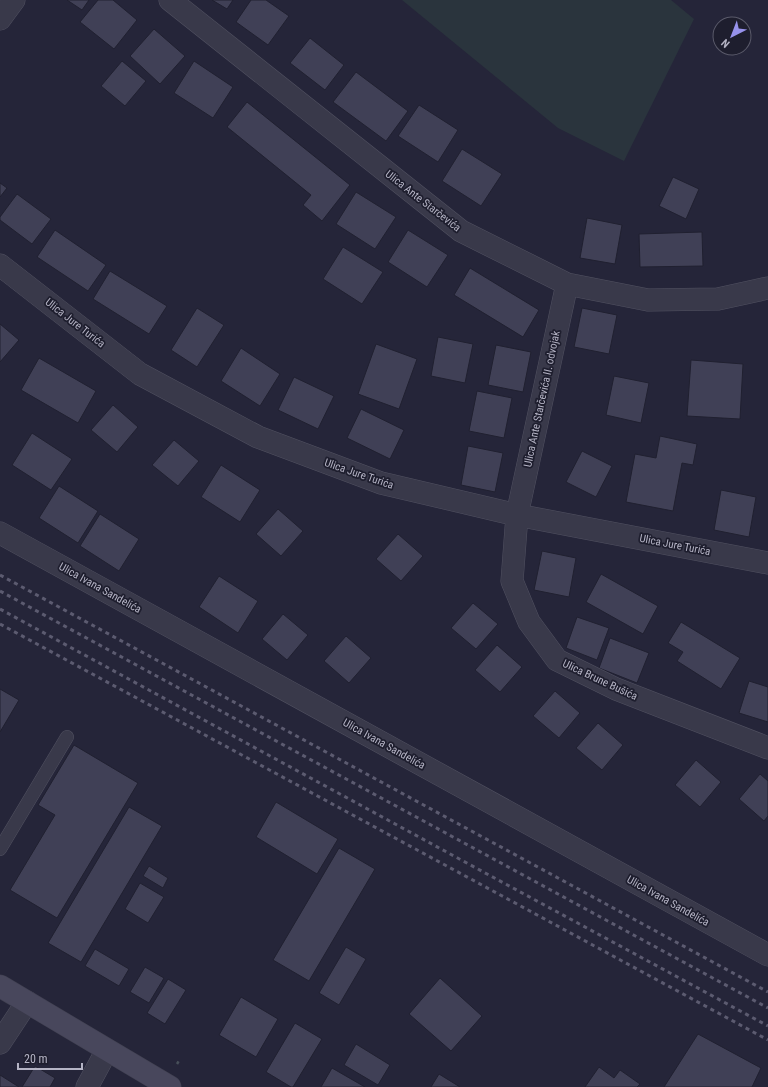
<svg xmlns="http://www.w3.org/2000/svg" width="768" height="1087" viewBox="0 0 768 1087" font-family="'Roboto Condensed',sans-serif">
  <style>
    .green { fill: #2a343d }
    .building { fill: #404056; stroke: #202030 }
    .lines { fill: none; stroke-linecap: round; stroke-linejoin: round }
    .service-casing { stroke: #515161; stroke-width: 14 }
    .minor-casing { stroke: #515161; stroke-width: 23 }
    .secondary-casing { stroke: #3f3f4f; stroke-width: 23 }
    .path { stroke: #474f59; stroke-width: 2.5; stroke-dasharray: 3 3; stroke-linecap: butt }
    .service { stroke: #39394a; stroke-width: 13 }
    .minor { stroke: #39394a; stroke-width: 22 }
    .secondary { stroke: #48475c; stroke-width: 22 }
    .rail { stroke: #5c5b70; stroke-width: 3; stroke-dasharray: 4 4; stroke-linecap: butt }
    .labels { text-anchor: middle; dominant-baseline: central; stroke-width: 3.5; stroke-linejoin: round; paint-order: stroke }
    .street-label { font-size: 11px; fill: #b5b4c5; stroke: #1e1e2e }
  </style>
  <rect width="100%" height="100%" fill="#252539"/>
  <path class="green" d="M402 0H671L694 19 624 161 558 128Z"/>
  <path class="building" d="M67 0H89L82 10Z
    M98 0H113L137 20 114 49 80 22Z
    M212 0H233L227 9Z
    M251 0H266L289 16 268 45 236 22Z
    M154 29 185 56 160 84 130 56Z
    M310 38 344 65 325 90 290 63Z
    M122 61 146 81 125 106 101 86Z
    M194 61 233 87 213 118 174 93Z
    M356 72 408 111 386 141 333 102Z
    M247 102 350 185 322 221 303 205 311 195 227 127Z
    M419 105 458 130 438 162 398 136Z
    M462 149 502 174 481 206 442 181Z
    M673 177 699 189 686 219 659 206Z
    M0 183 7 188 0 197Z
    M356 192 396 217 375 249 336 224Z
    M17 194 51 219 32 244 0 220V217Z
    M587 218 622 225 615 264 580 258Z
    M55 230 106 265 88 291 37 257Z
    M408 230 448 255 427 287 388 262Z
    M702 232 703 266 640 267 639 234Z
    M343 247 383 272 362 304 323 279Z
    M470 268 539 310 523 337 454 295Z
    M110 271 167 306 149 334 93 299Z
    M197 308 224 325 197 367 171 350Z
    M582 308 617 315 609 354 574 347Z
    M0 324 19 340 0 362Z
    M438 337 473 344 465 383 431 376Z
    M376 344 417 359 399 409 358 394Z
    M496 345 531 352 523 392 488 385Z
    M241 348 280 374 260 406 221 381Z
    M39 358 96 391 78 423 21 390Z
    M691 360 743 364 740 419 687 416Z
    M614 376 649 383 641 423 606 415Z
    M294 377 334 396 318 429 278 410Z
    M477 391 512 398 504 438 469 431Z
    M113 405 138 427 117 452 91 430Z
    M361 409 404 430 390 459 347 438Z
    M32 433 72 459 51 490 12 465Z
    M660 436 697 444 693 465 682 463 673 511 626 502 635 454 656 458Z
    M174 440 199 461 178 486 152 465Z
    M468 446 503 453 495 492 461 485Z
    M582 451 612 466 596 497 566 482Z
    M221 465 260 490 240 522 201 497Z
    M59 486 98 511 78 543 39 518Z
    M721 490 756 497 749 537 714 530Z
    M278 509 303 531 281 556 256 534Z
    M100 514 139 539 119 571 80 546Z
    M398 534 423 556 401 581 376 559Z
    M542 551 576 558 569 597 534 590Z
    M601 574 658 606 643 634 586 602Z
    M219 576 258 601 238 633 199 607Z
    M473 603 498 624 476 649 451 628Z
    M283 614 308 635 287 660 262 639Z
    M577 617 609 628 597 660 566 648Z
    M681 622 740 658 721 689 677 661 683 652 668 643Z
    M346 636 371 658 349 683 324 661Z
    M610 638 649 653 637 683 599 668Z
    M497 645 522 667 500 692 475 670Z
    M749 681 768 687V722L739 713Z
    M0 689 19 700 0 732Z
    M555 691 580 713 559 738 533 716Z
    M598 723 623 745 602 770 576 748Z
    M74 745 138 783 57 918 10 890 55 815 38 805Z
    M696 760 721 782 700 807 675 785Z
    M760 774 768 781V816L764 821 739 799Z
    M276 802 338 839 317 874 256 837Z
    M129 807 162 826 81 962 48 943Z
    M339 848 375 869 309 981 273 960Z
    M149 866 168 878 163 888 143 876Z
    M140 883 164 897 148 923 125 909Z
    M346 947 366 959 339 1005 319 993Z
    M95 949 129 969 119 986 85 966Z
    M145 967 164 978 149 1003 130 992Z
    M440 978 482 1016 451 1051 409 1014Z
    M168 979 186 990 165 1024 147 1013Z
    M241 997 278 1019 256 1057 219 1035Z
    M295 1023 322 1039 293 1087H291L266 1072Z
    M698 1034 761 1068 752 1087H664Z
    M356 1044 390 1065 378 1085 344 1065Z
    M35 1066 55 1078 50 1087H22Z
    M599 1067 614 1078 620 1070 640 1084 637 1087H585Z
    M332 1068 365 1087H321Z
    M439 1074 460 1087H431Z
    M0 1075 19 1087H0Z"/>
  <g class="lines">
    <defs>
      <path id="service" d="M0 849 67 737"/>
      <path id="minor" d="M170 0 461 231 567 284 648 300 718 299 768 288
        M0 19 14 0
        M0 265 140 374 258 437 381 483 517 515 768 563
        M567 284 517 515 512 581 529 622 557 660 616 689 768 748
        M0 533 768 955
        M0 1043 27 1002
        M87 1087 107 1050"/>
      <path id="secondary" d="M0 986 170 1087"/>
    </defs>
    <use href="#service" class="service-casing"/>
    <use href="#minor" class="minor-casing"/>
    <use href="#secondary" class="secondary-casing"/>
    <path class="path" d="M177 1064 180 1059"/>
    <use href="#service" class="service"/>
    <use href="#minor" class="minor"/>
    <use href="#secondary" class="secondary"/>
    <path class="rail" d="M0 575 768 992
      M0 591 768 1008
      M0 609 476 868 768 1026
      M0 624 768 1040"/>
  </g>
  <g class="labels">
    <g class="street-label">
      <text transform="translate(423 201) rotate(38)">Ulica Ante Starčevića</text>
      <text transform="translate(75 323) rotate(38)">Ulica Jure Turića</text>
      <text transform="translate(542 399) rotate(-78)">Ulica Ante Starčevića II. odvojak</text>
      <text transform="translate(359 474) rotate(19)">Ulica Jure Turića</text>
      <text transform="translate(675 545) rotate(11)">Ulica Jure Turića</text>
      <text transform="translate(100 588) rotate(29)">Ulica Ivana Sandelića</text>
      <text transform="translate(600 680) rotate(25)">Ulica Brune Bušića</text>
      <text transform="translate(384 744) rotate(29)">Ulica Ivana Sandelića</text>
      <text transform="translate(668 901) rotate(29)">Ulica Ivana Sandelića</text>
    </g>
  </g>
  <g transform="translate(732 36) rotate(222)"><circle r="19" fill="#1e1e2e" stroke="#5a5a6a"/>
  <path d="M0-3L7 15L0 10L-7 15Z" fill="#9792ec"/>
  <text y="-6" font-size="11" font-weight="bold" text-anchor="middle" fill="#b5b4c5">N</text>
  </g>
  <path d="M18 1063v6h64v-6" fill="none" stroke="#b5b4c5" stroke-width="2"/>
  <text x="24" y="1063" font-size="12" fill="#b5b4c5" stroke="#1e1e2e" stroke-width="3" paint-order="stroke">20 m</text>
</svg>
